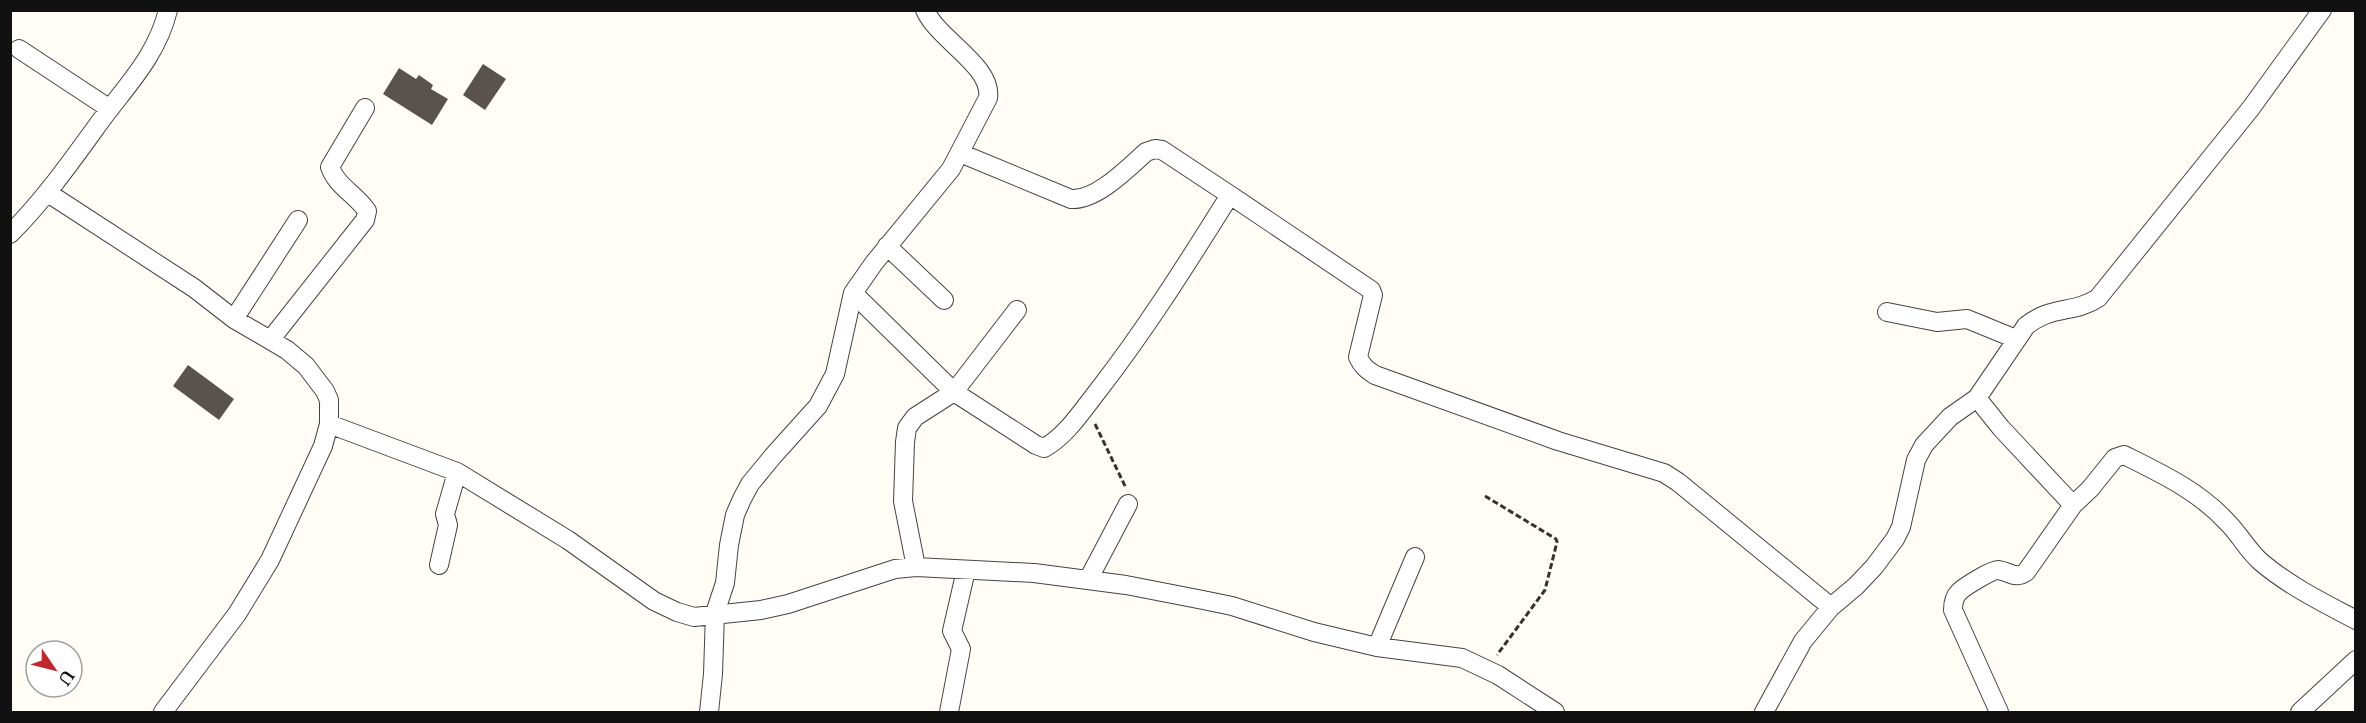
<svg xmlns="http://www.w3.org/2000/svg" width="2366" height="723" viewBox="0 0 2366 723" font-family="'Libre Baskerville',serif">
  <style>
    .building { fill: #5a524d }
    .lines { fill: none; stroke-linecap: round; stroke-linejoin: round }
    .minor-casing { stroke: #444; stroke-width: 20 }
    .path { stroke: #333; stroke-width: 3; stroke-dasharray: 6 3; stroke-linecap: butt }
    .minor { stroke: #fff; stroke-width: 18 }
  </style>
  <rect width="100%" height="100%" fill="#fffdf5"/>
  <path class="building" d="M483 64 506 79 485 110 463 95Z
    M399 68 416 79 419 75 433 85 431 89 448 99 432 125 383 94Z
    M188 365 234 399 219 420 173 386Z"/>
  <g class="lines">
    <defs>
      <path id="minor" d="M19 49 110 109
        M960 153 1071 199C1096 201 1128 168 1146 152L1155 149 1162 150 1230 195
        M48 193 194 288 234 319 287 350 306 366 325 391 329 400V424L323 446 270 560 237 614 163 712
        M10 234C45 199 73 159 102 119 128 84 157 55 168 10
        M887 246 944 300
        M853 293 954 392 1036 445 1044 448C1066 436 1082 411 1097 392 1146 329 1188 262 1230 195L1371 290 1373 295 1358 357C1362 366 1367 370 1375 375L1558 441 1664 473 1678 482 1831 607
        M1887 312 1937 322 1967 319 2016 339
        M234 319 298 220
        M271 339 365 220 367 211C356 194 337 187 330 167L365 108
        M1977 398 2001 428 2073 505 2090 489 2115 458 2124 455C2162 474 2199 491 2228 523 2240 535 2248 551 2261 562 2289 586 2324 603 2356 620
        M329 424 457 472 568 540 654 601 677 612 694 617 761 610 788 604 895 569 916 567 1034 573 1126 585 1203 600 1232 606 1314 632 1377 647 1462 658 1498 675 1555 712
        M439 565 448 525 445 514 457 472
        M916 567 903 501 905 442 907 428 915 417 954 392 1017 310
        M1088 580 1128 504
        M1377 647 1415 557
        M709 712 713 674 715 613 725 583 729 545 735 515 742 499 750 484 773 456 818 406 835 374 853 293 874 263 951 169 988 98C993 66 938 40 925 10
        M949 712 961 649 952 631 966 570
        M1764 712 1803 641 1831 607 1856 586 1874 567 1895 539 1901 527 1916 460 1924 445 1950 417 1977 398 2026 326C2051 305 2074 314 2098 298L2251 108 2322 10
        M1999 712 1953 610C1953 603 1954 597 1959 592 1964 587 1991 570 1998 570 2009 571 2015 580 2026 572L2073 505
        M2300 712 2356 660"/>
    </defs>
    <use href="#minor" class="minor-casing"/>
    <path class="path" d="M1095 424 1126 488
      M1485 496 1556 539 1557 542 1545 590 1497 655"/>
    <use href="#minor" class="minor"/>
  </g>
  <rect width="2366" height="723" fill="none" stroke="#111111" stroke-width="24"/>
  <g transform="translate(54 669) rotate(125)"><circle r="28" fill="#ffffff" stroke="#a0a0a0" stroke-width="1.5"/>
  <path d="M0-4.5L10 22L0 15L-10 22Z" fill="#c4262e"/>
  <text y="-9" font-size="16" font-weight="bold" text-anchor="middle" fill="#111111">U</text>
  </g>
</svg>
